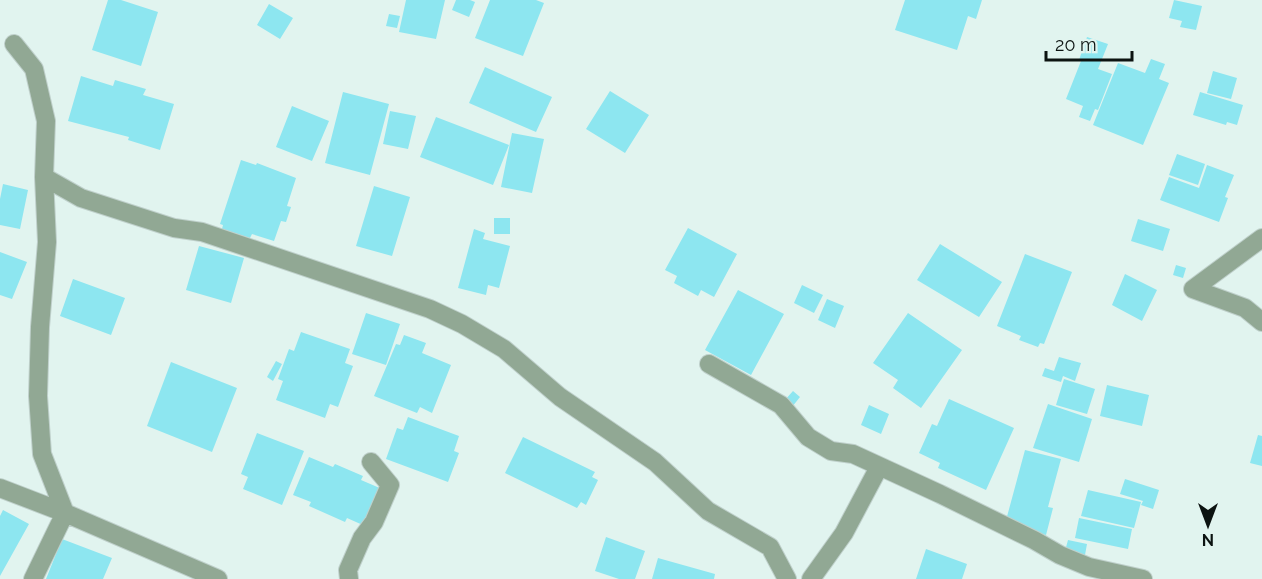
<svg xmlns="http://www.w3.org/2000/svg" width="1262" height="579" viewBox="0 0 1262 579" font-family="Raleway,sans-serif">
  <style>
    .building { fill: #8de6f0 }
    .lines { fill: none; stroke-linecap: round; stroke-linejoin: round }
    .minor-casing { stroke: #bfd0cb; stroke-width: 20 }
    .minor { stroke: #91a894; stroke-width: 18 }
  </style>
  <rect width="100%" height="100%" fill="#e1f4ef"/>
  <path class="building" d="M108 0H121L158 12 141 66 92 50Z
    M406 0H445L436 39 399 32Z
    M456 0H470L475 2 469 17 452 10Z
    M490 0H536L544 3 523 56 475 38Z
    M905 0H982L976 19 968 16 957 50 895 30Z
    M1174 0 1202 6 1196 30 1180 27 1182 21 1169 18Z
    M269 4 293 18 280 39 257 25Z
    M389 14 400 16 397 28 386 26Z
    M1087 37 1108 44 1098 69 1112 74 1098 110 1095 109 1090 121 1079 117 1083 106 1066 99 1081 61 1079 60Z
    M1151 59 1165 64 1159 79 1169 83 1143 145 1093 125 1118 63 1145 73Z
    M485 67 552 97 536 132 469 103Z
    M1213 71 1237 78 1231 99 1207 93Z
    M81 76 113 86 115 80 146 89 143 95 174 104 160 150 128 140 129 137 68 121Z
    M610 91 649 115 625 153 586 129Z
    M343 92 389 104 370 175 325 163Z
    M1200 92 1243 105 1237 125 1227 122 1226 125 1193 115Z
    M292 106 329 121 312 161 276 147Z
    M390 111 416 116 408 149 383 144Z
    M436 117 509 145 493 185 420 157Z
    M512 133 544 139 532 193 501 187Z
    M1177 154 1205 164 1198 185 1169 175Z
    M241 160 256 165 257 163 296 178 287 206 291 207 286 222 281 221 274 241 252 234 250 238 222 229 223 225 220 224Z
    M1207 165 1234 175 1225 197 1228 198 1219 222 1160 200 1169 177 1199 188Z
    M3 184 28 190 20 229 0 225V199Z
    M374 186 410 197 392 256 356 246Z
    M494 218H510V234H494Z
    M1138 219 1170 229 1163 251 1131 241Z
    M688 228 737 254 714 297 701 290 698 296 674 283 677 276 665 270Z
    M474 229 485 233 483 239 510 246 499 288 488 285 486 295 458 288Z
    M940 244 1002 282 979 317 917 280Z
    M199 246 244 258 231 303 186 290Z
    M0 252 27 262 12 299 0 295Z
    M1025 254 1072 272 1044 344 1040 343 1038 347 1019 340 1021 336 997 326Z
    M1176 265 1186 268 1183 278 1173 275Z
    M1125 274 1157 290 1142 321 1112 305Z
    M73 279 125 298 111 335 60 316Z
    M802 285 823 295 814 313 794 303Z
    M738 290 784 314 751 375 705 350Z
    M827 299 844 306 835 328 818 320Z
    M366 313 400 324 386 365 352 354Z
    M908 313 962 350 921 408 893 388 898 380 873 363Z
    M301 332 350 349 345 363 353 366 338 407 330 404 325 418 276 400 283 381 278 379 289 349 294 351Z
    M404 335 426 343 422 353 451 365 432 413 420 407 417 413 374 396 396 344 400 345Z
    M1059 357 1081 363 1075 381 1063 376 1061 382 1042 376 1045 368 1054 371Z
    M276 361 282 364 273 381 267 377Z
    M171 362 237 388 212 452 147 426Z
    M1064 379 1095 389 1087 414 1056 405Z
    M1107 385 1149 395 1142 426 1100 416Z
    M793 391 800 397 792 407 784 401Z
    M949 399 1014 428 986 490 938 468 940 463 919 453 932 424 937 426Z
    M1048 404 1092 419 1079 462 1033 448Z
    M869 405 889 414 881 434 861 425Z
    M408 417 459 436 454 451 459 453 448 482 386 459 397 428 403 430Z
    M257 433 304 451 282 505 243 489 248 477 241 474Z
    M1258 435 1262 436V466L1250 463Z
    M523 437 595 472 592 477 598 480 586 505 581 502 577 508 505 473Z
    M1025 450 1061 459 1048 507 1053 508 1046 535 1005 524Z
    M309 457 333 467 335 464 363 476 361 480 382 489 365 526 347 518 345 522 309 506 311 502 293 495Z
    M1125 479 1159 490 1153 509 1141 505 1143 501 1120 494Z
    M1088 490 1141 502 1134 528 1081 516Z
    M3 510 29 524 0 576V516Z
    M1079 518 1132 529 1128 549 1075 538Z
    M606 537 645 551 635 579H619L595 571Z
    M62 539 112 558 103 579H46Z
    M1068 540 1087 544 1085 555 1065 551Z
    M926 549 967 564 962 579H916Z
    M658 558 715 574 714 579H652Z"/>
  <g class="lines">
    <defs>
      <path id="minor" d="M14 44 34 69 46 121 44 177 47 242 40 327 38 396 42 454 65 513 33 579
        M44 177 81 198 174 228 202 232 430 309 462 324 504 349 560 397 655 462 708 511 770 547 787 579
        M1193 289 1262 238
        M1193 289 1245 308 1262 322
        M709 364 781 405 808 437 831 451 853 454 940 494 1034 540 1060 555 1089 567 1143 579
        M0 488 65 513 218 579
        M349 579 348 570 362 538 374 522 390 485 371 462
        M811 579 844 533 879 467"/>
    </defs>
    <use href="#minor" class="minor-casing"/>
    <use href="#minor" class="minor"/>
  </g>
  <g transform="translate(1208 525) rotate(180)" stroke="#e1f4ef" stroke-width="4.5" paint-order="stroke">
  <path d="M0-4.5L10 22L0 15L-10 22Z" fill="#0c1311"/>
  <text y="-9" font-size="16" font-weight="bold" text-anchor="middle" fill="#0c1311">N</text>
  </g>
  <path d="M1046 51v9h86v-9" fill="none" stroke="#0c1311" stroke-width="3"/>
  <text x="1055" y="51" font-size="18" fill="#0c1311" stroke="#e1f4ef" stroke-width="4.5" paint-order="stroke">20 m</text>
</svg>
